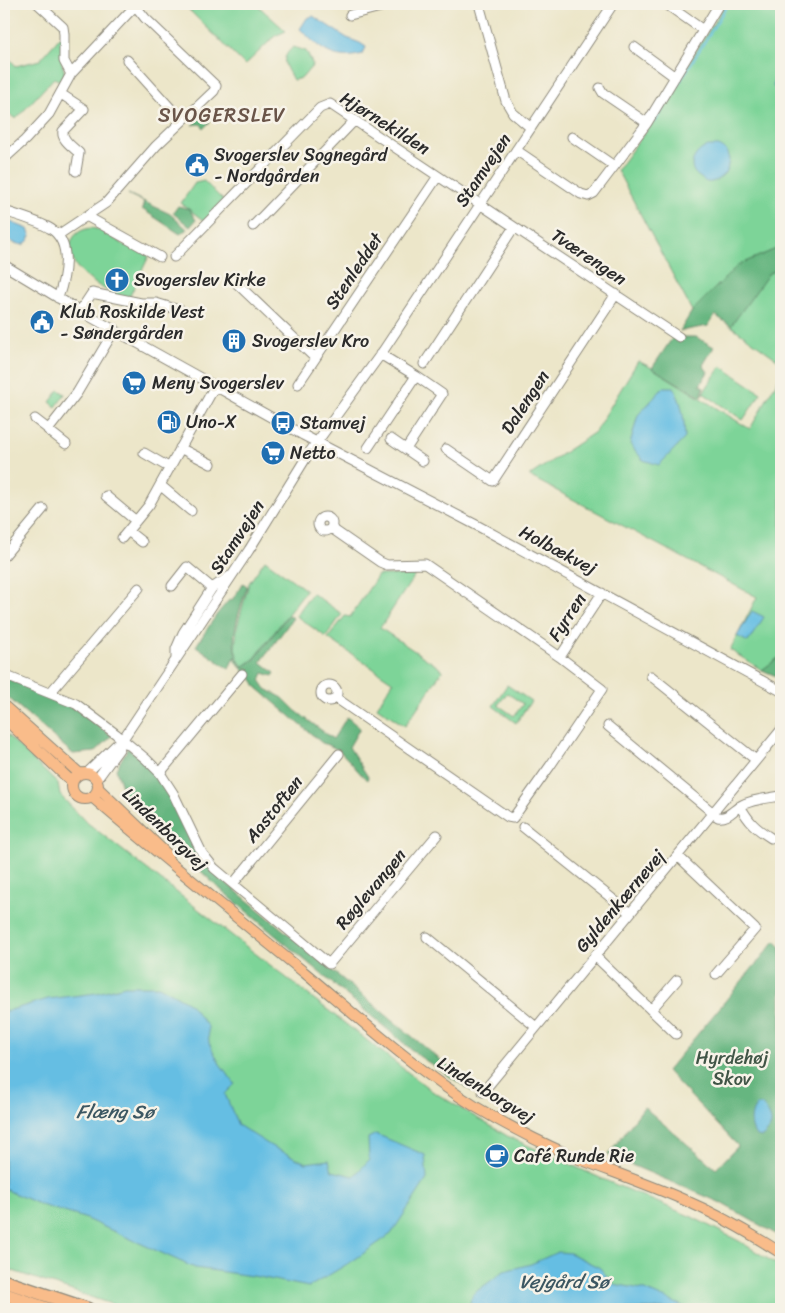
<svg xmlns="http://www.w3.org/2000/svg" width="785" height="1313" viewBox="0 0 785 1313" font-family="Sriracha,sans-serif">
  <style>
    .green { fill: #7dd498; stroke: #548062; fill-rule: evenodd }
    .forest { fill: #66b680; stroke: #487056 }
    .water { fill: #65bee3; stroke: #487487 }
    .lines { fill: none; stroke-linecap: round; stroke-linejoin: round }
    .stream { stroke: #65bee3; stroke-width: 2 }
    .minor-casing { stroke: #8c887a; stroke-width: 11 }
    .major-casing { stroke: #8c887a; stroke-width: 12 }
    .highway-casing { stroke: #8c887a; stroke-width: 15 }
    .minor { stroke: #fff; stroke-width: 9 }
    .major { stroke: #f9bc8a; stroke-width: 10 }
    .highway { stroke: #f9bc8a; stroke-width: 12 }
    .labels { text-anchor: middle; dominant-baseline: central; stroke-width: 5; stroke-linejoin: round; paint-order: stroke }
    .street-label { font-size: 18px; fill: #2b2b2b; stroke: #f7f3e8 }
    .poi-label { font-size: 18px; fill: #2b2b2b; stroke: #f7f3e8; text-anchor: start }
    .park-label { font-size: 18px; fill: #405546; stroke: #f7f3e8 }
    .water-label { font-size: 19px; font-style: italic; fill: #3c5762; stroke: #f7f3e8 }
    .quarter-label { font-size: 20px; letter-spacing: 1px; fill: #6a5549; stroke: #f7f3e8 }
  </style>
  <rect width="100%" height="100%" fill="#f7f3e8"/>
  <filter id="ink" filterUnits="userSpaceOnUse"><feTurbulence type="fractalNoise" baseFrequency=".02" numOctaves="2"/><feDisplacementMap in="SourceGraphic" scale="10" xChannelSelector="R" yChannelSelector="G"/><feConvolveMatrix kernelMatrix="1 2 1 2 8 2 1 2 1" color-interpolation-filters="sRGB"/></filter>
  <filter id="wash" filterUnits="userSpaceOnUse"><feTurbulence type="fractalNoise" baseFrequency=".0096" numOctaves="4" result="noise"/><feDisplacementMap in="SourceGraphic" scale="20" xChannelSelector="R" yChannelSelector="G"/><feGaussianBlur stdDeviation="1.12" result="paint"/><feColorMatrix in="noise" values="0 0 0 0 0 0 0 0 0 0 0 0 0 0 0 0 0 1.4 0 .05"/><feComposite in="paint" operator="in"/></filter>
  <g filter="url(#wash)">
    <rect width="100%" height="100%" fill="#ece6c9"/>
    <path class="green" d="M183 4H256L286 31 275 36 245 65Z
      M725 4H781V71L775 78 778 93 781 94V247L738 265 692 311 617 170 651 124Z
      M62 35 61 59 65 74 62 82 54 78 16 119 4 111V53L16 66 40 60Z
      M293 47 306 51 313 65 302 78 293 80C285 65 279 60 293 47Z
      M204 181 224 201 204 221 181 203 195 183Z
      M92 228 100 230 126 246 129 243 149 256 128 300C107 292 64 271 71 243 74 233 82 229 92 228Z
      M781 269V362L731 326 769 273Z
      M638 361 652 368 750 429 781 374V656L762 670 730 650 757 597 529 476 595 432Z
      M721 366 761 393 743 420 703 393Z
      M59 390 65 394 56 407 50 402Z
      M265 560 306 590 255 658 243 667 239 661 235 649 237 627 249 583Z
      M378 575H415L380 628 443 670 405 726 377 707 393 682 328 638 345 616 350 617Z
      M312 593 342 614 326 637 296 616Z
      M507 685 531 701 516 723 493 706ZM507 693 523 704 514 716 498 705Z
      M4 732 58 784 60 795 85 821 432 1091 509 1137 607 1181 692 1217 739 1241 781 1267V1309H126L4 1268Z"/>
    <path class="forest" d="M204 115 211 121 204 128 200 124 192 125 197 120Z
      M128 194 170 214 187 229 180 234 142 209 144 202Z
      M178 206 189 209 196 220 190 227 173 213Z
      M781 247V269L769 273 731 326 715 315 708 326 680 331 692 311 738 265Z
      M673 337H696L714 347 703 365 708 372 700 385 704 387 701 397 652 368Z
      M243 583 247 586C240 612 225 644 242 668L255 659 288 615 293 618 261 662 275 673 273 676 263 673 260 680 266 689 283 698 296 711 333 739 347 717 360 728 349 747 368 777 367 780C350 765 345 749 322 743L256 687C252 675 239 670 234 657L229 669 196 646 217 614 230 599 232 600Z
      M781 656V678L762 670Z
      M4 677 76 709 112 736 95 752 73 754 4 694Z
      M128 748 146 763 162 781 199 855 212 871 484 1096 476 1094 419 1056 214 884 122 794V787L116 769Z
      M775 941 781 947V1237L719 1202 608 1155 644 1107 716 1169 738 1146 667 1071Z"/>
    <path class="water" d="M313 16 347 38 360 43 366 47 363 54C332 62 321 49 300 29L307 18Z
      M781 71V94L778 93 773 86 775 78Z
      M708 146H719L726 150 729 159 727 171C723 175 717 181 711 182 707 183 704 181 701 178 684 168 694 152 708 146Z
      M8 221 28 229 31 236 28 241 23 245 14 243 4 236V222Z
      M664 387H673C683 403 684 419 685 438L659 465 643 460 630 444 638 415Z
      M752 611 764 617 748 642 737 636Z
      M125 986H159L189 1003 208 1027 209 1043 220 1064 235 1084 225 1094 238 1125 271 1146 306 1163 329 1160 332 1171 354 1176 369 1160 368 1138 376 1134 425 1155 427 1179 391 1234 354 1260 309 1287 259 1277 195 1268 84 1218 41 1205 4 1189V1012L48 999 97 993Z
      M756 1105H762C772 1117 776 1126 762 1137L756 1136C749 1125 750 1116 756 1105Z
      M558 1252 570 1253 600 1268 613 1284 642 1289 690 1309H468L473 1294 504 1271 531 1264Z"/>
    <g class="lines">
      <path class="stream" d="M655 122 728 4"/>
    </g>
  </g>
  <g filter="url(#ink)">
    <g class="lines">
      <defs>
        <path id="minor" d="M38 4 63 27 64 34V61L71 74
          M479 4 506 101 513 113 531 128
          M666 4 703 30
          M350 15 392 4
          M634 47 675 77
          M127 60 182 121
          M600 88 603 93 647 123
          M61 94 84 109 63 131C61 140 73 147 79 153L76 171
          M572 137 614 166
          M516 150 581 194 588 196 594 193 647 123 719 4
          M4 159 25 140 49 114 71 74 135 6
          M4 211C19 216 38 221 51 229 73 243 65 278 58 298
          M88 217 160 257
          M253 226 355 120
          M58 235 106 203 156 146 214 91 216 86 145 18 134 4
          M174 257 320 108 330 104 679 337
          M4 265 80 311 303 435 478 526 781 691
          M231 278 315 358
          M80 311 92 293 141 303H156L182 311
          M424 364 514 227
          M298 384 438 176
          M35 419 48 429
          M391 439 423 461
          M66 444 48 430 77 393 115 329
          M180 448 211 464
          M368 448 416 376 380 354
          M406 449 442 394 416 376
          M446 449 493 481 616 294
          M144 453 170 468
          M160 485 191 511
          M106 496 136 521
          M318 524a7 7 0 1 1 14 0a7 7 0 1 1-14 0Z
          M331 528 380 562 387 565 425 564 560 657 602 689 550 766 513 818 508 817 336 698
          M128 531 142 542
          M122 538 149 505 215 386
          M4 556 43 509
          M172 586 187 567 212 588
          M560 657 602 593
          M176 658V649L183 633 212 588 230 576
          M4 675 76 704 116 734 146 759 160 773 173 793 202 853 214 868 329 964 437 835
          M651 676 756 760
          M321 693a8 8 0 1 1 16 0a8 8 0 1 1-16 0Z
          M50 693 139 588
          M608 726 718 817C728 819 734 809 742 805 754 799 769 798 781 796
          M88 772 118 743
          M160 773 242 674
          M97 779 119 749 123 739 249 550 309 453 383 351 613 4
          M740 806C749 822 755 828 771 838
          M523 827 630 913
          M678 856 755 929 716 974
          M233 884 339 754
          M427 937 536 1027
          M595 956 676 1034
          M651 1010 677 980
          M483 1092 781 730"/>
        <path id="major" d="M4 706 79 773
          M4 718 72 782
          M72 786a13 13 0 1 1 26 0a13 13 0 1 1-26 0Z
          M98 788 168 855
          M92 797C162 857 234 915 305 973 360 1019 415 1069 476 1107 506 1125 537 1141 569 1155 607 1170 645 1183 682 1199 717 1214 750 1233 781 1253"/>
        <path id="highway" d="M4 1281 88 1309
          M4 1294 48 1309"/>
      </defs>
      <use href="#minor" class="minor-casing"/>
      <use href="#major" class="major-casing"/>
      <use href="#highway" class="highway-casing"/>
      <use href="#minor" class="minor"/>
      <use href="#major" class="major"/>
      <use href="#highway" class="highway"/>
    </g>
  </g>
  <defs>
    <symbol id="civic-disc" viewBox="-11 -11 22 22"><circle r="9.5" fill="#1f6fb2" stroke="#f7f3e8"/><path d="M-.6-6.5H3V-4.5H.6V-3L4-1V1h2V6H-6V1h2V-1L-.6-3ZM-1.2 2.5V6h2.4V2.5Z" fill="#fff"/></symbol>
    <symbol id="church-disc" viewBox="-11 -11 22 22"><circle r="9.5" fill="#1f6fb2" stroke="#f7f3e8"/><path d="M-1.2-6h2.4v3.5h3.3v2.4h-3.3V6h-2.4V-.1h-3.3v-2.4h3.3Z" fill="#fff"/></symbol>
    <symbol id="building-disc" viewBox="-11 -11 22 22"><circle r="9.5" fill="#1f6fb2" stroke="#f7f3e8"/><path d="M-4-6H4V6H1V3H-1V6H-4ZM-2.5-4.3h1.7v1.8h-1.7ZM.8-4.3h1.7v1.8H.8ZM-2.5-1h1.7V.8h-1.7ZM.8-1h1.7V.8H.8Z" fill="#fff"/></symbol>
    <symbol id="supermarket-disc" viewBox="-11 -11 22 22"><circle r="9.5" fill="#1f6fb2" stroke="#f7f3e8"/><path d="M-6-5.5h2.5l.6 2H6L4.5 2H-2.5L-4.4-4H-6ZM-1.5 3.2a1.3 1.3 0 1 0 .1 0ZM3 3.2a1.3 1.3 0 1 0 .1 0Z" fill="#fff"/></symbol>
    <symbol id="fuel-disc" viewBox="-11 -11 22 22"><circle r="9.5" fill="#1f6fb2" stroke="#f7f3e8"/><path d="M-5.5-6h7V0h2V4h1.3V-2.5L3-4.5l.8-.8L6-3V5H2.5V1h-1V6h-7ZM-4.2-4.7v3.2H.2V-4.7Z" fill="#fff"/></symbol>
    <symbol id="bus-disc" viewBox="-11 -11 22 22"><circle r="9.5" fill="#1f6fb2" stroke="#f7f3e8"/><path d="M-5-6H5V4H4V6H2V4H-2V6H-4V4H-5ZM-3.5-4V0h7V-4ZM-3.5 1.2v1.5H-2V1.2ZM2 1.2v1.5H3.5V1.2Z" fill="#fff"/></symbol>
    <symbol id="cafe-disc" viewBox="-11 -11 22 22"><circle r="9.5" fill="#1f6fb2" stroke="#f7f3e8"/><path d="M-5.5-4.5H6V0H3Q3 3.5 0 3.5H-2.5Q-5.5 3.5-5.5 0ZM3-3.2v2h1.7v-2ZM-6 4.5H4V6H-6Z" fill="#fff"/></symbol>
  </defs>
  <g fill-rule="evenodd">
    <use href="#civic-disc" x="183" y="151" width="28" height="28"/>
    <use href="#church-disc" x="103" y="266" width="28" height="28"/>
    <use href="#civic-disc" x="28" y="308" width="28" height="28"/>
    <use href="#building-disc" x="220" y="327" width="28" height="28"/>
    <use href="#supermarket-disc" x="120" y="369" width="28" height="28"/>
    <use href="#fuel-disc" x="155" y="408" width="28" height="28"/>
    <use href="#bus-disc" x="269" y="409" width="28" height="28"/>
    <use href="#supermarket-disc" x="259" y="439" width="28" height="28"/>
    <use href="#cafe-disc" x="483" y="1142" width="28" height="28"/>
  </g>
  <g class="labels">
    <g class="street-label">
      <text transform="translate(385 123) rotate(32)">Hjørnekilden</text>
      <text transform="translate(483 170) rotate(-56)">Stamvejen</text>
      <text transform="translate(589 257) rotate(34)">Tværengen</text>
      <text transform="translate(354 271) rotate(-56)">Stenleddet</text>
      <text transform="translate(525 402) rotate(-57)">Dalengen</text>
      <text transform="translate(237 537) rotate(-57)">Stamvejen</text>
      <text transform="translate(558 550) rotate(28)">Holbækvej</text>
      <text transform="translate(567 617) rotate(-57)">Fyrren</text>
      <text transform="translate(274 809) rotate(-51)">Aastoften</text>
      <text transform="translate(165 829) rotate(44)">Lindenborgvej</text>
      <text transform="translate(371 889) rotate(-50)">Røglevangen</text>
      <text transform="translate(620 901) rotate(-50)">Gyldenkærnevej</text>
      <text transform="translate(486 1090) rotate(32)">Lindenborgvej</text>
    </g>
    <g class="poi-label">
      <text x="214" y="155">Svogerslev Sognegård<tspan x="214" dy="21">- Nordgården</tspan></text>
      <text x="134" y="280">Svogerslev Kirke</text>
      <text x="60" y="312">Klub Roskilde Vest<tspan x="60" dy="21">- Søndergården</tspan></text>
      <text x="252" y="341">Svogerslev Kro</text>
      <text x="152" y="383">Meny Svogerslev</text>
      <text x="186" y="422">Uno-X</text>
      <text x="300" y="423">Stamvej</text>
      <text x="290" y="453">Netto</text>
      <text x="514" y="1156">Café Runde Rie</text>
    </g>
    <g class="park-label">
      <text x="732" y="1058">Hyrdehøj<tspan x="732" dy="21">Skov</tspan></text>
    </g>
    <g class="water-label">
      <text x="115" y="1111">Flæng Sø</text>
      <text x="564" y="1281">Vejgård Sø</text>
    </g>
    <g class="quarter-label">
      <text x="222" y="115">SVOGERSLEV</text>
    </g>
  </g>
  <rect width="785" height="1313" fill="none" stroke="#f7f3e8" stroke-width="20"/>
</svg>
